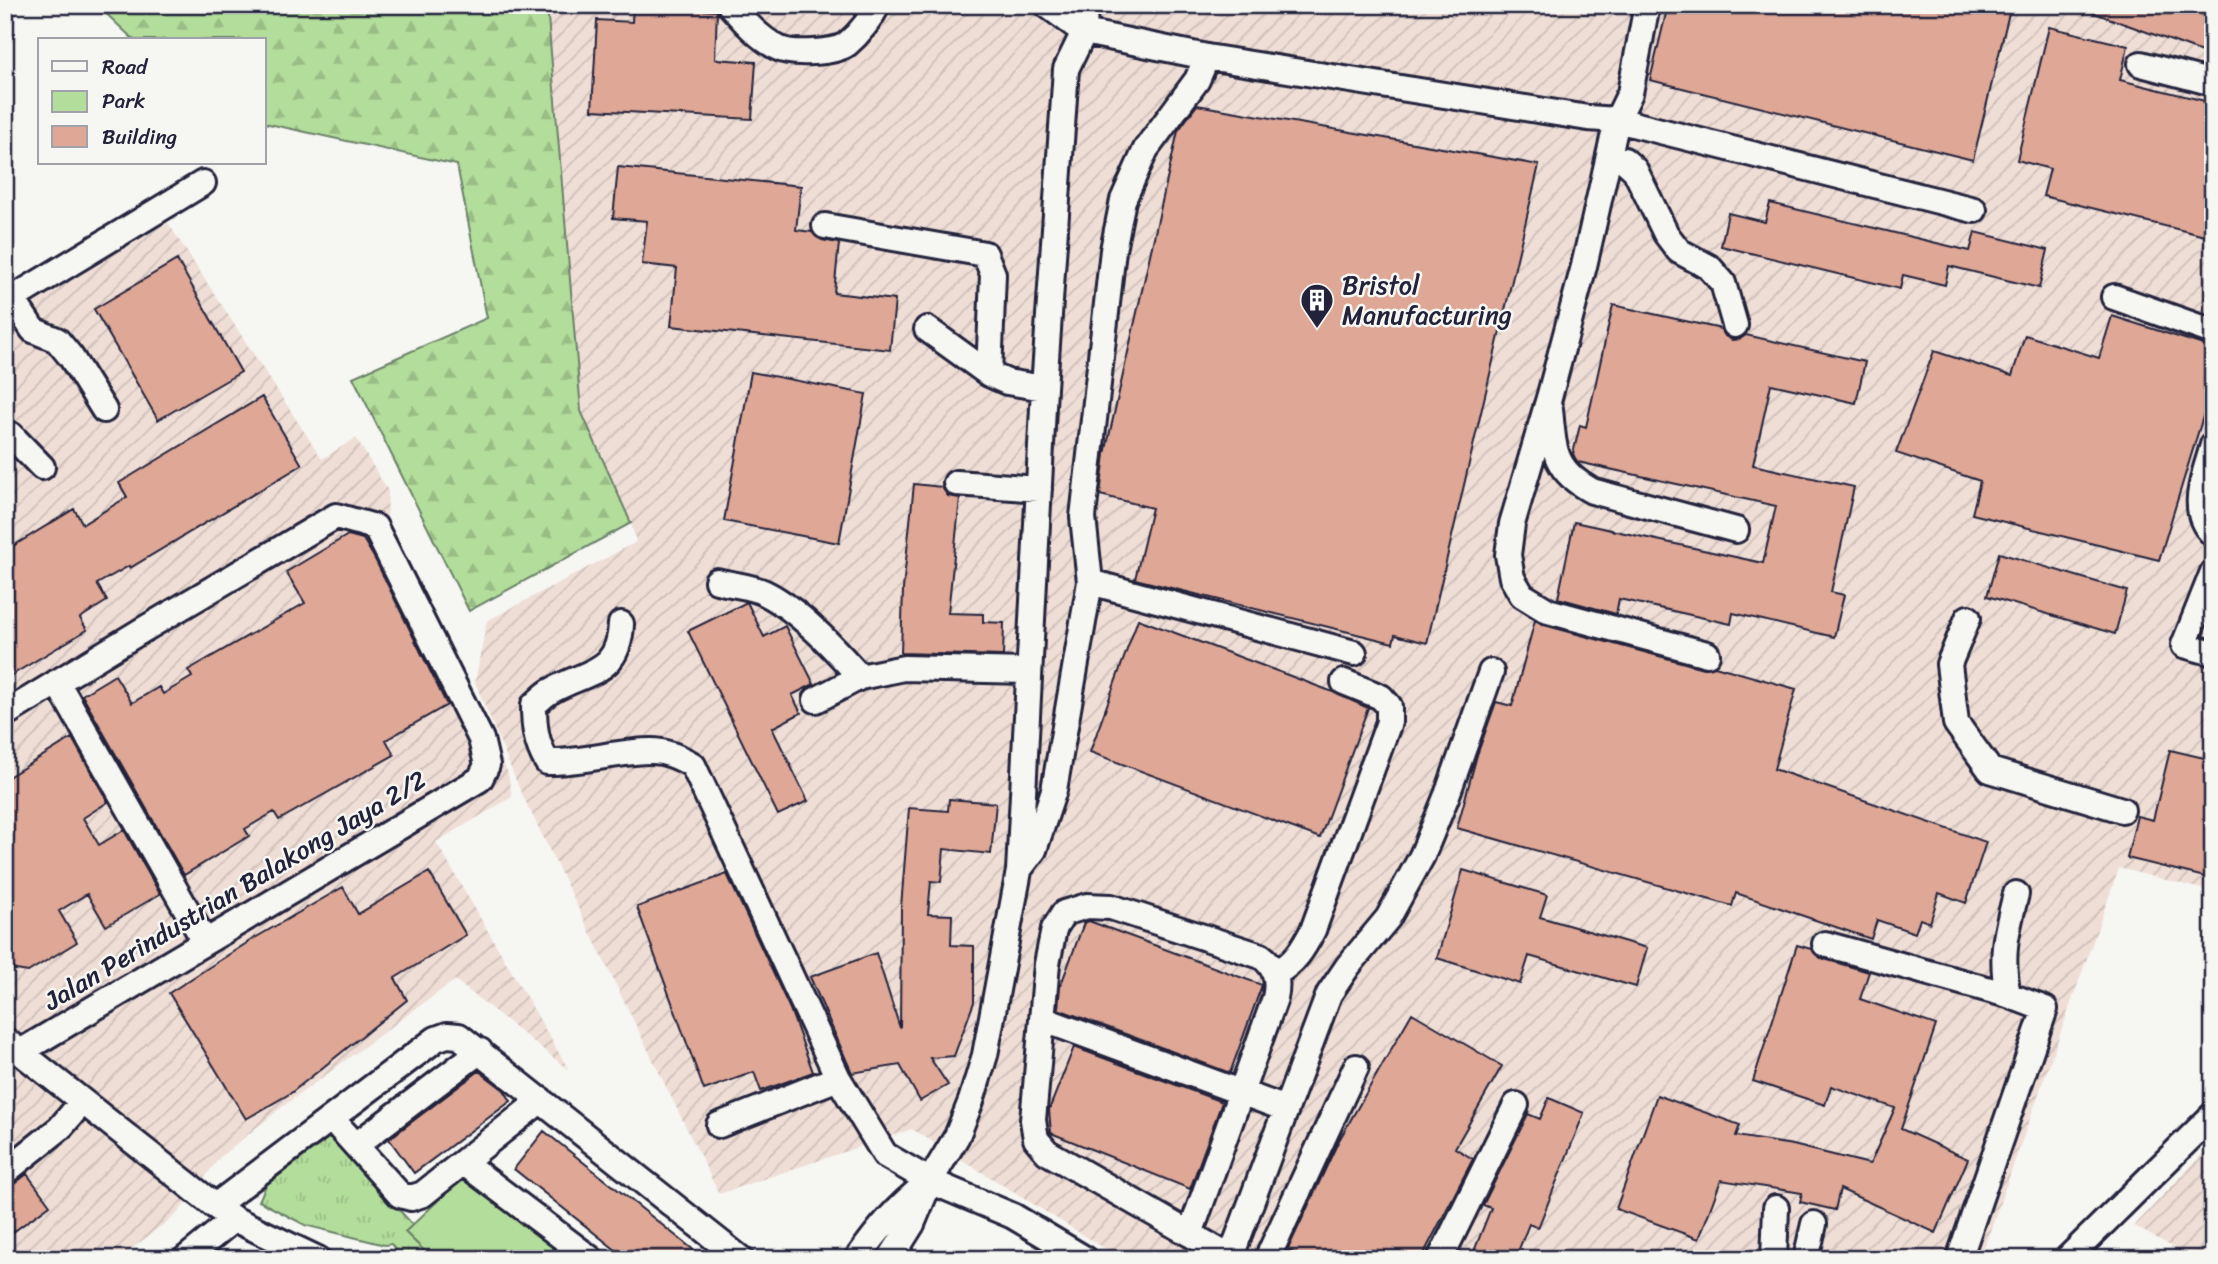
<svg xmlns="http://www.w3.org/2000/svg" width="2218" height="1264" viewBox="0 0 2218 1264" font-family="Sriracha,sans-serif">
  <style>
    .industrial { fill: url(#industrial-furrows) }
    .grass { fill: url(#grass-tufts); stroke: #6a806a; stroke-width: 2 }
    .forest { fill: url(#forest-firs); stroke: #6a806a; stroke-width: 2 }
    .green { fill: #b3dd9a; stroke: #6a806a; stroke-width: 2 }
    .building { fill: #dea796; stroke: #22223b; stroke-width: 2 }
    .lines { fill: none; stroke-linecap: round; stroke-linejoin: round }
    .minor-casing { stroke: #22223b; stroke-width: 30 }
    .minor { stroke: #f6f6f2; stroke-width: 24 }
    .labels { text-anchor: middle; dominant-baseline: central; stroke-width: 5; stroke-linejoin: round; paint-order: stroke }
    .poi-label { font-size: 26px; fill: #22223b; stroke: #f6f6f2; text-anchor: start }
    .street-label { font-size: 26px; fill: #22223b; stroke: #f6f6f2 }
  </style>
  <defs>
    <pattern id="industrial-furrows" width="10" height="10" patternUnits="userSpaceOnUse" patternTransform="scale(1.75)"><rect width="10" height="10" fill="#efded6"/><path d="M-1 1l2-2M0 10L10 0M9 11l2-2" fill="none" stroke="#cdbeb9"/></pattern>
    <pattern id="grass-tufts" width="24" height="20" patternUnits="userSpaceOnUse" patternTransform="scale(1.75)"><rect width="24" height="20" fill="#b3dd9a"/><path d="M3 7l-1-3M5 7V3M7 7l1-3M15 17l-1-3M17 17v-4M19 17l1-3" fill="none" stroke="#9abd86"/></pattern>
    <pattern id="forest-firs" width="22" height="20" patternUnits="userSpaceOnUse" patternTransform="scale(1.75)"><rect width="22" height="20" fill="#b3dd9a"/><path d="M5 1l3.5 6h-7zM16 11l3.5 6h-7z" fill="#9abd86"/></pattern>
  </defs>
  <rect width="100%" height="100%" fill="#f6f6f2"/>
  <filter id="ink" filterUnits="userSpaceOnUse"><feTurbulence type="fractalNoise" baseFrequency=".0143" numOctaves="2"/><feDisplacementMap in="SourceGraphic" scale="14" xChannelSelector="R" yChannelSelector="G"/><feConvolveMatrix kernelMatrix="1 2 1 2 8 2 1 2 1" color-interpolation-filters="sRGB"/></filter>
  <g filter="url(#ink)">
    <path class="industrial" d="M547 5H2213V892L2119 868 1980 1259H1122L912 1129 719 1194 520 790 475 682 487 621 636 542 631 523 581 411Z
      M155 203 322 459 356 438 388 491 387 519 508 773 512 797 436 842 569 1070 455 980 282 1107 220 1157 177 1214 118 1259H5V286Z
      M2213 1143V1259H2195L2134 1226Z"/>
    <path class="grass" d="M327 1131 413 1225 405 1232 433 1259H402L391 1244 385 1245 305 1225 259 1201 266 1185Z"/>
    <path class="forest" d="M97 5H547L581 411 631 523 469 611 353 377 487 318 457 165 264 123V40H134Z"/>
    <path class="green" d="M467 1173 574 1259H433L405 1232Z"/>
    <path class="building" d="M1668 5H2011L1973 160 1650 80Z
      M2078 5H2213V56L2078 7Z
      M633 6 717 11 715 59 756 62 752 119 592 110 597 20 632 22Z
      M2049 27 2128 46 2120 80 2213 103V238L2043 196 2050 169 2017 160Z
      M1197 105 1539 165 1427 643 1395 635 1393 643 1135 579 1152 508 1100 495 1105 454 1178 131Z
      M618 167 801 186 796 230 812 232 822 240 839 243 834 293 895 300 890 350 671 326 677 268 642 264 647 221 613 218Z
      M1770 203 1970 251 1975 232 2048 250 2039 288 1949 266 1945 285 1903 275 1900 289 1721 246 1728 213 1765 222Z
      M177 260 241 372 158 420 94 309Z
      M1613 305 1721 329 1725 336 1732 340 1740 339 1746 335 1865 362 1856 403 1771 384 1753 465 1854 487 1831 592 1844 595 1834 637 1733 613 1731 624 1619 599 1616 614 1558 598 1574 522 1763 563 1776 506 1578 462 1575 458 1573 454 1580 425 1586 427Z
      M2112 316 2213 348V384L2159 560 1972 514 1980 481 1896 453 1934 351 2012 376 2025 335 2099 358Z
      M751 372 866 394 839 543 724 521Z
      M262 397 302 465 130 568 129 566 97 584 107 601 80 618 87 630 5 679V551L74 509 83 524 127 497 119 483Z
      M914 484 942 487 948 496 960 498 948 613 983 614V622L1004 623 1003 656 901 653 903 589Z
      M348 535 363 539 375 559 447 705 386 740 394 755 279 820 274 812 245 829 249 836 184 875 82 695 115 675 132 703 159 687 163 694 192 677 188 670 305 603 286 572Z
      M1999 553 2127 591 2115 634 1987 596Z
      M747 602 764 637 785 626 814 684 792 695 801 713 772 728 808 801 778 815 688 631Z
      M1138 619 1333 692 1368 708 1320 838 1090 752Z
      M1535 620 1544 625 1703 668 1715 666 1796 689 1774 769 1986 842 1966 903 1939 893 1930 923 1920 919 1915 933 1877 920 1871 939 1736 893 1732 906 1457 828 1477 755 1496 702 1512 706Z
      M72 738 108 802 83 818 99 845 124 830 160 894 106 926 87 894 59 911 77 942 28 972 10 969 5 966V779Z
      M2170 750 2213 760V879L2127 858 2137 816 2153 820Z
      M949 799 996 803 991 854 944 849 941 882 931 881 928 914 952 915 951 945 974 946V1002L954 1056 930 1058 948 1085 920 1101 900 1065 852 1073 810 977 876 953 900 1028 901 907 909 808 948 811Z
      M1463 870 1547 895 1540 917 1647 948 1636 987 1529 956 1520 984 1437 958Z
      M429 872 466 935 395 978 407 1000 291 1093 246 1119 169 993 253 939 343 887 358 914Z
      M727 874 790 1009 813 1072 761 1091 754 1072 704 1090 637 907Z
      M1089 921 1262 985 1230 1073 1058 1009 1060 987 1084 923Z
      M1797 945 1811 949 1821 958 1869 972 1860 999 1936 1025 1901 1129 1968 1159 1936 1233 1840 1189 1835 1210 1800 1202 1802 1193 1721 1180 1699 1239 1616 1209 1657 1095 1740 1125 1736 1136 1793 1145 1870 1164 1895 1108 1831 1086 1825 1105 1753 1081Z
      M1412 1013 1502 1066 1455 1148 1473 1159 1421 1259H1303L1288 1249 1338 1142Z
      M1074 1047 1222 1102 1190 1189 1051 1133 1049 1110Z
      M479 1071 504 1090 511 1101 414 1173 389 1139Z
      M1549 1098 1584 1113 1538 1228 1529 1224 1515 1259H1471L1491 1208 1483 1205 1528 1114 1540 1119Z
      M544 1131 705 1259H627L514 1169Z
      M27 1174 50 1205 5 1238V1187L14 1184Z"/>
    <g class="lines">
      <defs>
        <path id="minor" d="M730 5C744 21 759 38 778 48 792 55 835 53 847 44 859 34 871 19 877 5
          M1047 5 1084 32 1207 57 1588 118 1617 120 1630 93 1647 5
          M2141 64 2213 83
          M1610 155 1624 160 1635 170 1666 234 1679 251 1709 267 1723 283 1735 325
          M825 226 985 254 993 274 989 374
          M2114 297 2213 332
          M12 298 33 330 57 340 71 357 104 410
          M5 303 203 183
          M927 329 989 374 1007 382 1044 388
          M1550 409C1554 450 1553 470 1592 491L1736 530
          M5 433 11 435 42 467
          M2213 445C2206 472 2187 511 2213 534
          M956 483 1039 489
          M2213 572 2184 645 2213 653
          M717 581C732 585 751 586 765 593 799 610 835 649 860 677
          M1090 582 1083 517 1113 250 1123 200 1146 149 1197 80 1207 57
          M1968 618 1949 664 1956 723 1990 770 2122 810
          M621 624C619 675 587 670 551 691 545 694 540 700 534 705 534 727 536 743 547 762 583 763 617 751 652 751 667 751 681 758 693 765L838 1078 885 1155 930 1181 1013 1216 1085 1259
          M1707 654 1548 611 1522 595 1512 578 1508 555 1512 524 1549 398 1584 266 1617 120 1974 210
          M57 682 205 942
          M816 700 860 677 904 668 1028 671
          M5 714 141 631 336 516 375 527 481 739 487 765 480 779 20 1052
          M1021 867 1034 850 1054 790 1090 582 1354 653
          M1825 944 2008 995 2045 1009 1959 1259
          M1276 973C1295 963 1303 949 1313 930L1389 722V706L1381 697 1344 682
          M2008 995C2000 955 2006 933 2016 894
          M1042 1019 1286 1109
          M5 1040 215 1206 234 1219 318 1259
          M332 1119 400 1195 411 1198 423 1194 541 1100
          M719 1125 838 1078
          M356 1145 480 1051
          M464 1163 591 1259
          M5 1172 60 1128 82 1102
          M215 1206 436 1039 447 1035 459 1036 741 1259
          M1190 1234 1047 1152 1036 1139 1033 1120 1047 964 1054 929 1064 913 1087 906 1111 907 1261 956C1276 967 1279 980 1275 998L1190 1234 1231 1258
          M185 1259 234 1219
          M857 1259C880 1227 896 1208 926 1184
          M890 1259 912 1224 930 1181 957 1136 971 1101 985 1055 1019 871 1044 388 1066 69 1084 32 1085 5
          M1230 1259 1329 994 1348 966 1388 918 1422 856 1447 795 1491 672
          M1267 1259 1356 1067
          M1440 1259 1516 1105
          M1774 1259 1776 1208
          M1806 1259 1814 1224
          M2067 1259 2213 1115"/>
      </defs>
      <use href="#minor" class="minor-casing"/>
      <use href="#minor" class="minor"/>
    </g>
  </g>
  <defs>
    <symbol id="building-pin" viewBox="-11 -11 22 30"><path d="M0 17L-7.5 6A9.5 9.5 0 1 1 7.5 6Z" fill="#22223b" stroke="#f6f6f2"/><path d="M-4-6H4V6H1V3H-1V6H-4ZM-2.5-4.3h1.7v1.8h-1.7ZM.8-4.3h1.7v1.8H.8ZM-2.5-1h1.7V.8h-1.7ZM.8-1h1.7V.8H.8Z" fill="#fff"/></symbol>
  </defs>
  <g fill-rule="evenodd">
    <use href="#building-pin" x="1298" y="281" width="38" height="52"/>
  </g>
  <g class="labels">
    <g class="poi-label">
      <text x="1342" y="285">Bristol<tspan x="1342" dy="30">Manufacturing</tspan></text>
    </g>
    <g class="street-label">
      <text transform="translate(235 890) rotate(-31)">Jalan Perindustrian Balakong Jaya 2/2</text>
    </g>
  </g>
  <rect width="2218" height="1264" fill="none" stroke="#f6f6f2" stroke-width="28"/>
  <rect x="14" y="14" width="2190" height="1236" fill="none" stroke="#22223b" stroke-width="2.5" filter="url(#ink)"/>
  <rect x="38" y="38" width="228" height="126" fill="#f6f6f2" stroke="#a1a1a9" stroke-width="2"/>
  <rect x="52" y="61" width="35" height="10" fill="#f6f6f2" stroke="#a1a1a9" stroke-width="2"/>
  <text x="102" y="74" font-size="21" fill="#22223b">Road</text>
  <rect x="52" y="91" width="35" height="21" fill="#b3dd9a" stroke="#a1a1a9" stroke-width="2"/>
  <text x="102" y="108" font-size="21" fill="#22223b">Park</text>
  <rect x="52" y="126" width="35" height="21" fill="#dea796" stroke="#a1a1a9" stroke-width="2"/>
  <text x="102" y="144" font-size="21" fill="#22223b">Building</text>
</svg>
